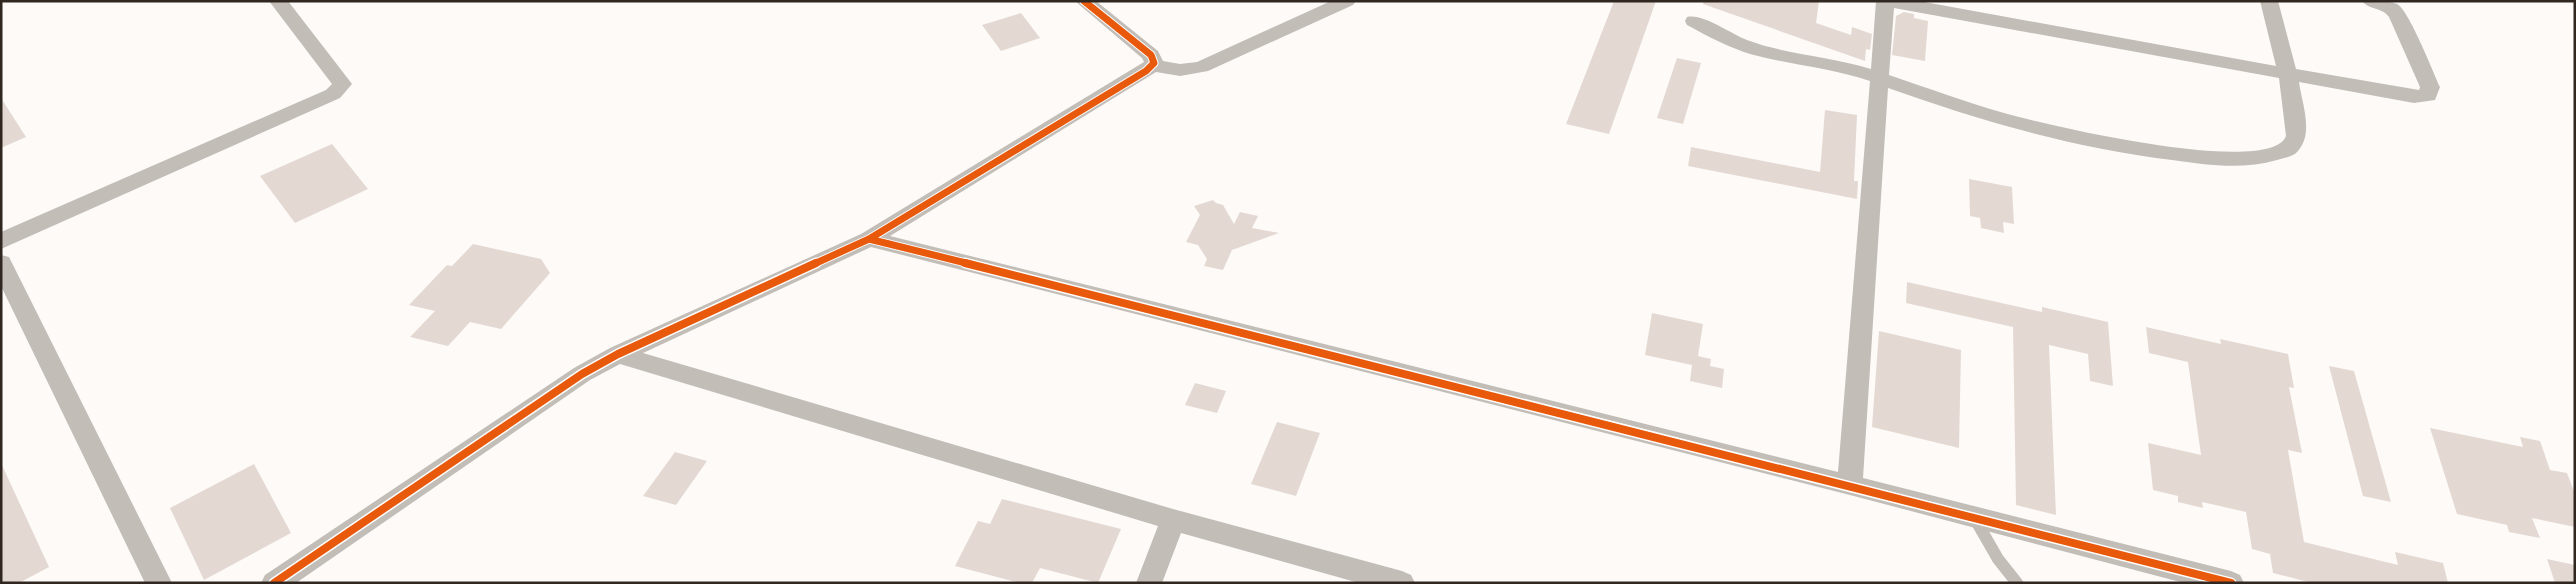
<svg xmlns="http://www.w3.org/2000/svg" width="2576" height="584" viewBox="0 0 2576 584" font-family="'Exo 2',sans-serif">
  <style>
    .building { fill: #e4d9d2 }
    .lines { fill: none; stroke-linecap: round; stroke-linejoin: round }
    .lane { stroke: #c2bdb7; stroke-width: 12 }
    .street { fill: #c2bdb7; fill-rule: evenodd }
    .cycleway-far1-casing { stroke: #fff; stroke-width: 9 }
    .cycleway-casing { stroke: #fff; stroke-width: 11 }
    .cycleway-far1 { stroke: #e8590c; stroke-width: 7 }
    .cycleway { stroke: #e8590c; stroke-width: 8 }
  </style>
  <rect width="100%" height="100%" fill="#fdfaf8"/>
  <path class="building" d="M1614 1H1656L1609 134 1566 124Z
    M1704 1H1819L1816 23 1851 35 1852 27 1872 34 1870 50 1866 49 1865 61 1703 4Z
    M1904 12 1914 14V18L1928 21 1925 61 1892 55 1896 16Z
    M1021 13 1040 38 1001 51 982 25Z
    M1677 58 1701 63 1683 124 1657 118Z
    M1 98 26 137 1 148Z
    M1825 110 1857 115 1854 181H1858L1857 199 1688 166 1691 147 1820 172Z
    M332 144 368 189 295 223 260 176Z
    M1969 179 2012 187 2014 224 2003 222 2004 233 1981 228 1980 218 1970 216Z
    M1213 200 1216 203 1223 205 1234 224 1240 212 1258 216 1252 228 1279 233 1232 250 1223 270 1204 266 1207 259 1198 245 1186 242 1200 215 1194 206Z
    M473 244 541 259 550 273 501 329 470 322 448 346 410 337 435 311 409 305 447 265 452 266Z
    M1907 282 2042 312V307L2108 322 2113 386 2090 381 2088 354 2049 345 2056 515 2016 505 2013 327 1906 303Z
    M1652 313 1703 324 1698 356 1711 359 1710 366 1724 369 1722 388 1690 381 1692 365 1645 355Z
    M2146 327 2221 344 2220 339 2288 354 2294 388 2289 387 2302 453 2288 450 2304 542 2398 565 2395 552 2443 563 2448 583H2312L2273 573 2270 554 2252 549 2246 512 2202 502 2203 508 2178 502V496L2153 490 2148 443 2201 455 2188 362 2149 353Z
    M1879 331 1961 350 1959 448 1872 427Z
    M2329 366 2354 371 2391 502 2363 496Z
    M1195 383 1226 391 1217 413 1185 405Z
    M1277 422 1320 433 1296 496 1251 484Z
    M2430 428 2523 447 2520 437 2540 441 2550 470 2567 473 2575 494V527L2532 518 2540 538 2509 532 2507 525 2457 514Z
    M675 452 707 461 676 505 643 496Z
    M1 463 49 567 19 583H1Z
    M254 464 291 533 204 580 170 508Z
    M1002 499 1121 529 1098 583 1040 568 1032 583H1020L955 566 978 521 990 524Z
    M2547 559 2575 565V583H2555Z"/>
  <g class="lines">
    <path class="lane" d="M1975 519 1998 559 2017 583"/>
    <path class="street" d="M269 1H288L349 80 352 84 340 98 1 249V232L326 90 332 84Z
      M1075 1H1096L1158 51 1163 61 1180 64 1197 62 1331 1H1356L1353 5 1208 71 1180 76 1156 72 890 236 1838 472 1870 81C1831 68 1790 65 1750 54 1728 47 1707 36 1687 25L1685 21 1687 17C1703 13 1731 34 1747 40 1787 55 1830 56 1871 69L1876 1H1919L2276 66 2260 1H2278L2296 69 2419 90 2420 87 2389 17C2382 7 2369 10 2362 1 2373 1 2388 0 2397 4 2409 10 2433 72 2440 87L2435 100 2414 103 2299 82C2302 104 2314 133 2298 151 2293 157 2284 158 2277 160 2243 170 2206 165 2172 160 2074 148 1981 121 1888 88L1863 478 2231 571 2240 575 2244 583H2184L1850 495 871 247 643 353 1173 509 1402 571 1411 575 1415 583H1359L1181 533 1162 583H1136L1158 526 620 364 590 380 296 583H261L265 575 574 368 610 348 861 234 1144 62 1142 58ZM1894 8 2279 78 2286 136C2270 178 2043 124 2004 113 1965 102 1928 88 1889 75Z
      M1 255 9 257 172 583H145L1 286Z"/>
    <defs>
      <path id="cycleway-far1" d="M869 239 970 264
        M814 264 869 239 1146 71 1154 63 1151 55 1084 1"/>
      <path id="cycleway" d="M965 263 2231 583
        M274 583 582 374 618 354 816 263"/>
    </defs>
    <use href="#cycleway-far1" class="cycleway-far1-casing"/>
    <use href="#cycleway" class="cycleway-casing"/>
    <use href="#cycleway-far1" class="cycleway-far1"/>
    <use href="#cycleway" class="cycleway"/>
  </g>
  <rect width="2576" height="584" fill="none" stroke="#302720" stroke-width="5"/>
</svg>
